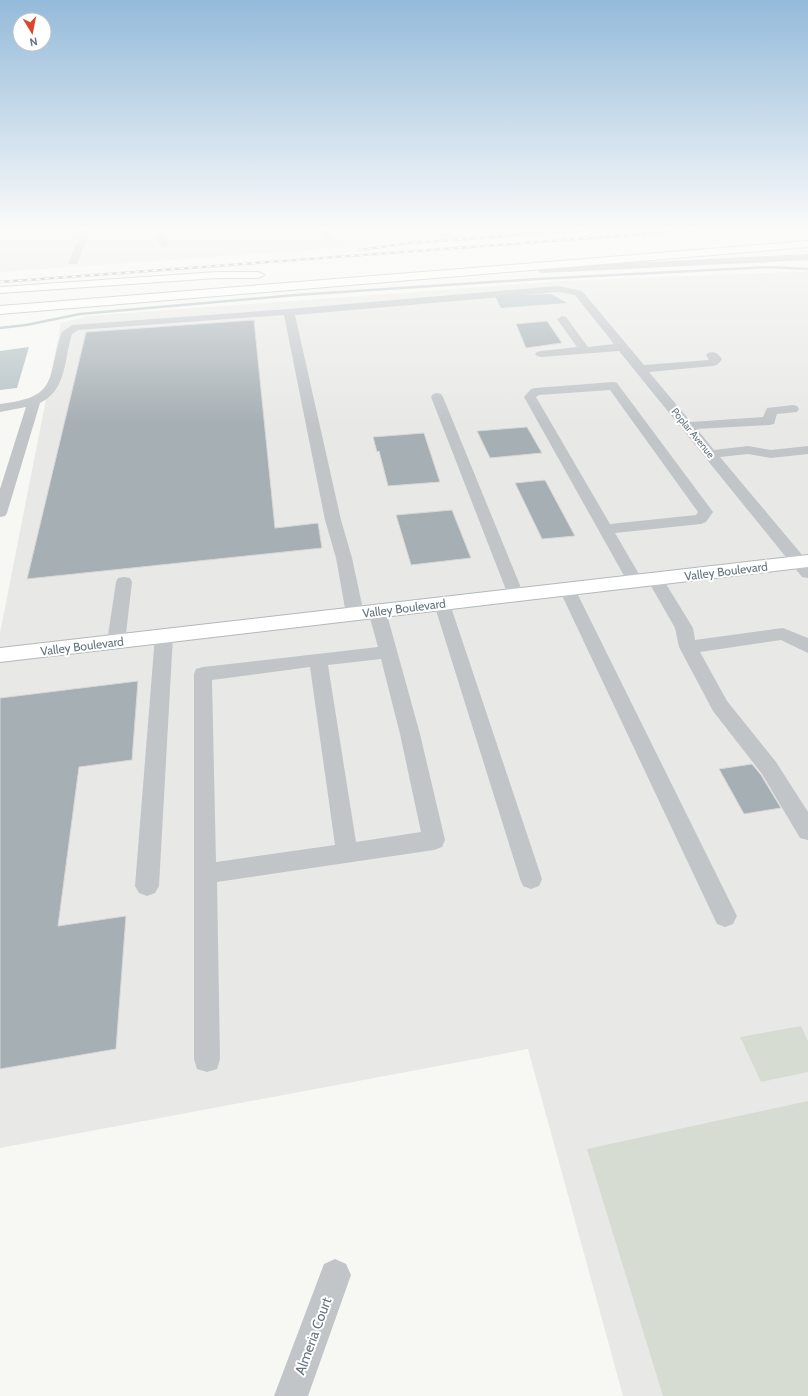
<svg xmlns="http://www.w3.org/2000/svg" width="808" height="1396" viewBox="0 0 808 1396" font-family="Cabin,sans-serif">
  <style>
    .built { fill: #e8e8e7 }
    .green { fill: #d7dcd3 }
    .water { fill: #b6c3c6 }
    .lines { fill: none; stroke-linecap: round; stroke-linejoin: round }
    .stream { stroke: #b6c3c6; stroke-width: 2.5 }
    .building { fill: #a6afb4; stroke: #d9d8d7 }
    .major-casing { stroke: #b2b8bb; stroke-width: 2 }
    .highway-casing { stroke: #b4b8bb; stroke-width: 2 }
    .minor { fill: #c1c5c8; fill-rule: evenodd }
    .major { fill: #fff; fill-rule: evenodd }
    .highway { fill: #fff; fill-rule: evenodd }
    .rail-casing { stroke: #a0a8ac; stroke-width: 2.5 }
    .rail { stroke: #fff; stroke-width: 1.5; stroke-dasharray: 4.5; stroke-linecap: butt }
    .labels { text-anchor: middle; dominant-baseline: central; stroke-width: 4; stroke-linejoin: round; paint-order: stroke }
    .far-street-label { font-size: 10px; fill: #64757e; stroke: #fff }
    .street-label { font-size: 12px; fill: #64757e; stroke: #fff }
    .near-street-label { font-size: 14px; fill: #64757e; stroke: #fff }
  </style>
  <rect width="100%" height="100%" fill="#f7f7f4"/>
  <path class="built" d="M0 229H582L367 244V246L0 272Z
    M786 272H808V1396H623L528 1049 0 1148V633L61 323 87 316 563 281Z"/>
  <path class="green" d="M801 1026 808 1041V1072L761 1082 740 1037Z
    M808 1101V1396H663L587 1149Z"/>
  <path class="water" d="M551 294 567 303 501 308 495 296Z
    M29 347 17 388 0 390V351Z"/>
  <g class="lines">
    <path class="stream" d="M0 328 26 325 80 314 296 295 537 279 768 267 808 269"/>
  </g>
  <path class="building" d="M254 320 275 528 318 523 322 548 27 579 86 332Z
    M547 321 562 343 526 348 516 324Z
    M527 427 542 453 490 458 477 431Z
    M424 433 440 482 388 486 379 451 377 452 373 437Z
    M545 480 575 536 542 539 515 483Z
    M452 510 471 558 411 565 396 515Z
    M138 681 132 760 79 767 58 926 126 916 116 1049 0 1069V698Z
    M752 764 761 775 781 808 744 814 719 769Z"/>
  <g class="lines">
    <defs>
      <path id="major" d="M808 555V567L0 662V648Z"/>
      <path id="highway" d="M808 241V247L0 314V306Z
        M217 272H258L264 275 258 278H217L0 293V287Z"/>
    </defs>
    <use href="#major" class="major-casing"/>
    <use href="#highway" class="highway-casing"/>
    <path class="minor" d="M83 229H91L78 262 76 264H70L68 262Z
      M156 229H164V235L169 244 167 246 164 247C157 245 156 235 156 229Z
      M322 229H330L332 237 331 239H325Z
      M808 254V260L542 273 539 272 531 265 536 262 544 267Z
      M558 286 582 291 644 365 709 360 706 355 708 353C715 351 718 354 722 359 719 363 718 365 713 366L649 372 691 422 763 417 767 408 793 405 797 406 799 409 797 412 777 414 774 424 769 425 697 429 714 450 748 446 771 450 808 446V454L771 458 748 454 720 457 808 562V578L802 577 619 351 541 357 537 356 535 354 537 352 541 351 577 347 557 319 562 316 566 317 588 347 614 344 575 295 558 292 295 315 341 520 352 558 364 614 361 618 355 620 349 618 346 614 336 558 325 520 284 315 78 330 72 334C64 359 67 390 40 403L7 513 5 516 0 517V489L26 407 0 412V404C60 397 46 379 62 332L72 325 289 309Z
      M613 382 617 383 713 512 706 522 701 524 615 533 643 581 641 585 635 586 629 585 627 581 524 397 531 389 535 388ZM610 390 698 512 696 515 610 524 536 397 539 395Z
      M437 393 441 394 443 397 524 595 522 599 516 600 510 599 508 595 431 397 433 394Z
      M655 574 661 575 663 579 693 628 695 640 783 628 808 638V653L781 640 700 652 727 701 776 762 808 812V840L800 838 762 774 713 711 679 647 675 628 647 579 649 575Z
      M124 577 130 578 132 582 125 642 122 646 116 648 110 646 107 642 116 582 118 578Z
      M567 584 573 585 575 589 733 908 737 916 733 924 725 927 717 924 559 589 561 585Z
      M442 598 448 600 450 604 542 879 539 886 531 889 523 886 520 879 434 604 436 600Z
      M377 605 383 607 386 611 420 734 445 840 442 847 434 850 217 882 220 1059 217 1069 207 1072 197 1069 194 1059V674L196 669 203 667 378 647 368 611 371 607ZM381 659 400 734 421 832 356 842 328 665ZM310 667 335 845 216 862 212 680Z
      M164 630 170 632 173 636 159 886 155 893 147 896 139 893 135 886 155 636 158 632Z
      M335 1259 346 1264 351 1275 308 1396H274L324 1264Z"/>
    <use href="#major" class="major"/>
    <use href="#highway" class="highway"/>
    <defs>
      <path id="rail" d="M359 250 410 243 602 229
        M0 282 711 229"/>
    </defs>
    <use href="#rail" class="rail-casing"/>
    <use href="#rail" class="rail"/>
  </g>
  <linearGradient id="sky" x2="0" y2="1"><stop stop-color="#94bada"/><stop offset="0.54" stop-color="#fbfbfa"/><stop offset="1" stop-color="#fbfbfa" stop-opacity="0"/></linearGradient>
  <rect width="808" height="424" fill="url(#sky)"/>
  <g class="labels">
    <g class="far-street-label">
      <text transform="translate(693 433) rotate(51)">Poplar Avenue</text>
    </g>
    <g class="street-label">
      <text transform="translate(726 571) rotate(-7)">Valley Boulevard</text>
      <text transform="translate(404 608) rotate(-7)">Valley Boulevard</text>
      <text transform="translate(82 646) rotate(-7)">Valley Boulevard</text>
    </g>
    <g class="near-street-label">
      <text transform="translate(313 1336) rotate(-70)">Almeria Court</text>
    </g>
  </g>
  <g transform="translate(32 32) rotate(170)"><circle r="19" fill="#ffffff" stroke="#c1c8cb"/>
  <path d="M0-3L7 15L0 10L-7 15Z" fill="#da4731"/>
  <text y="-6" font-size="11" font-weight="bold" text-anchor="middle" fill="#64757e">N</text>
  </g>
</svg>
